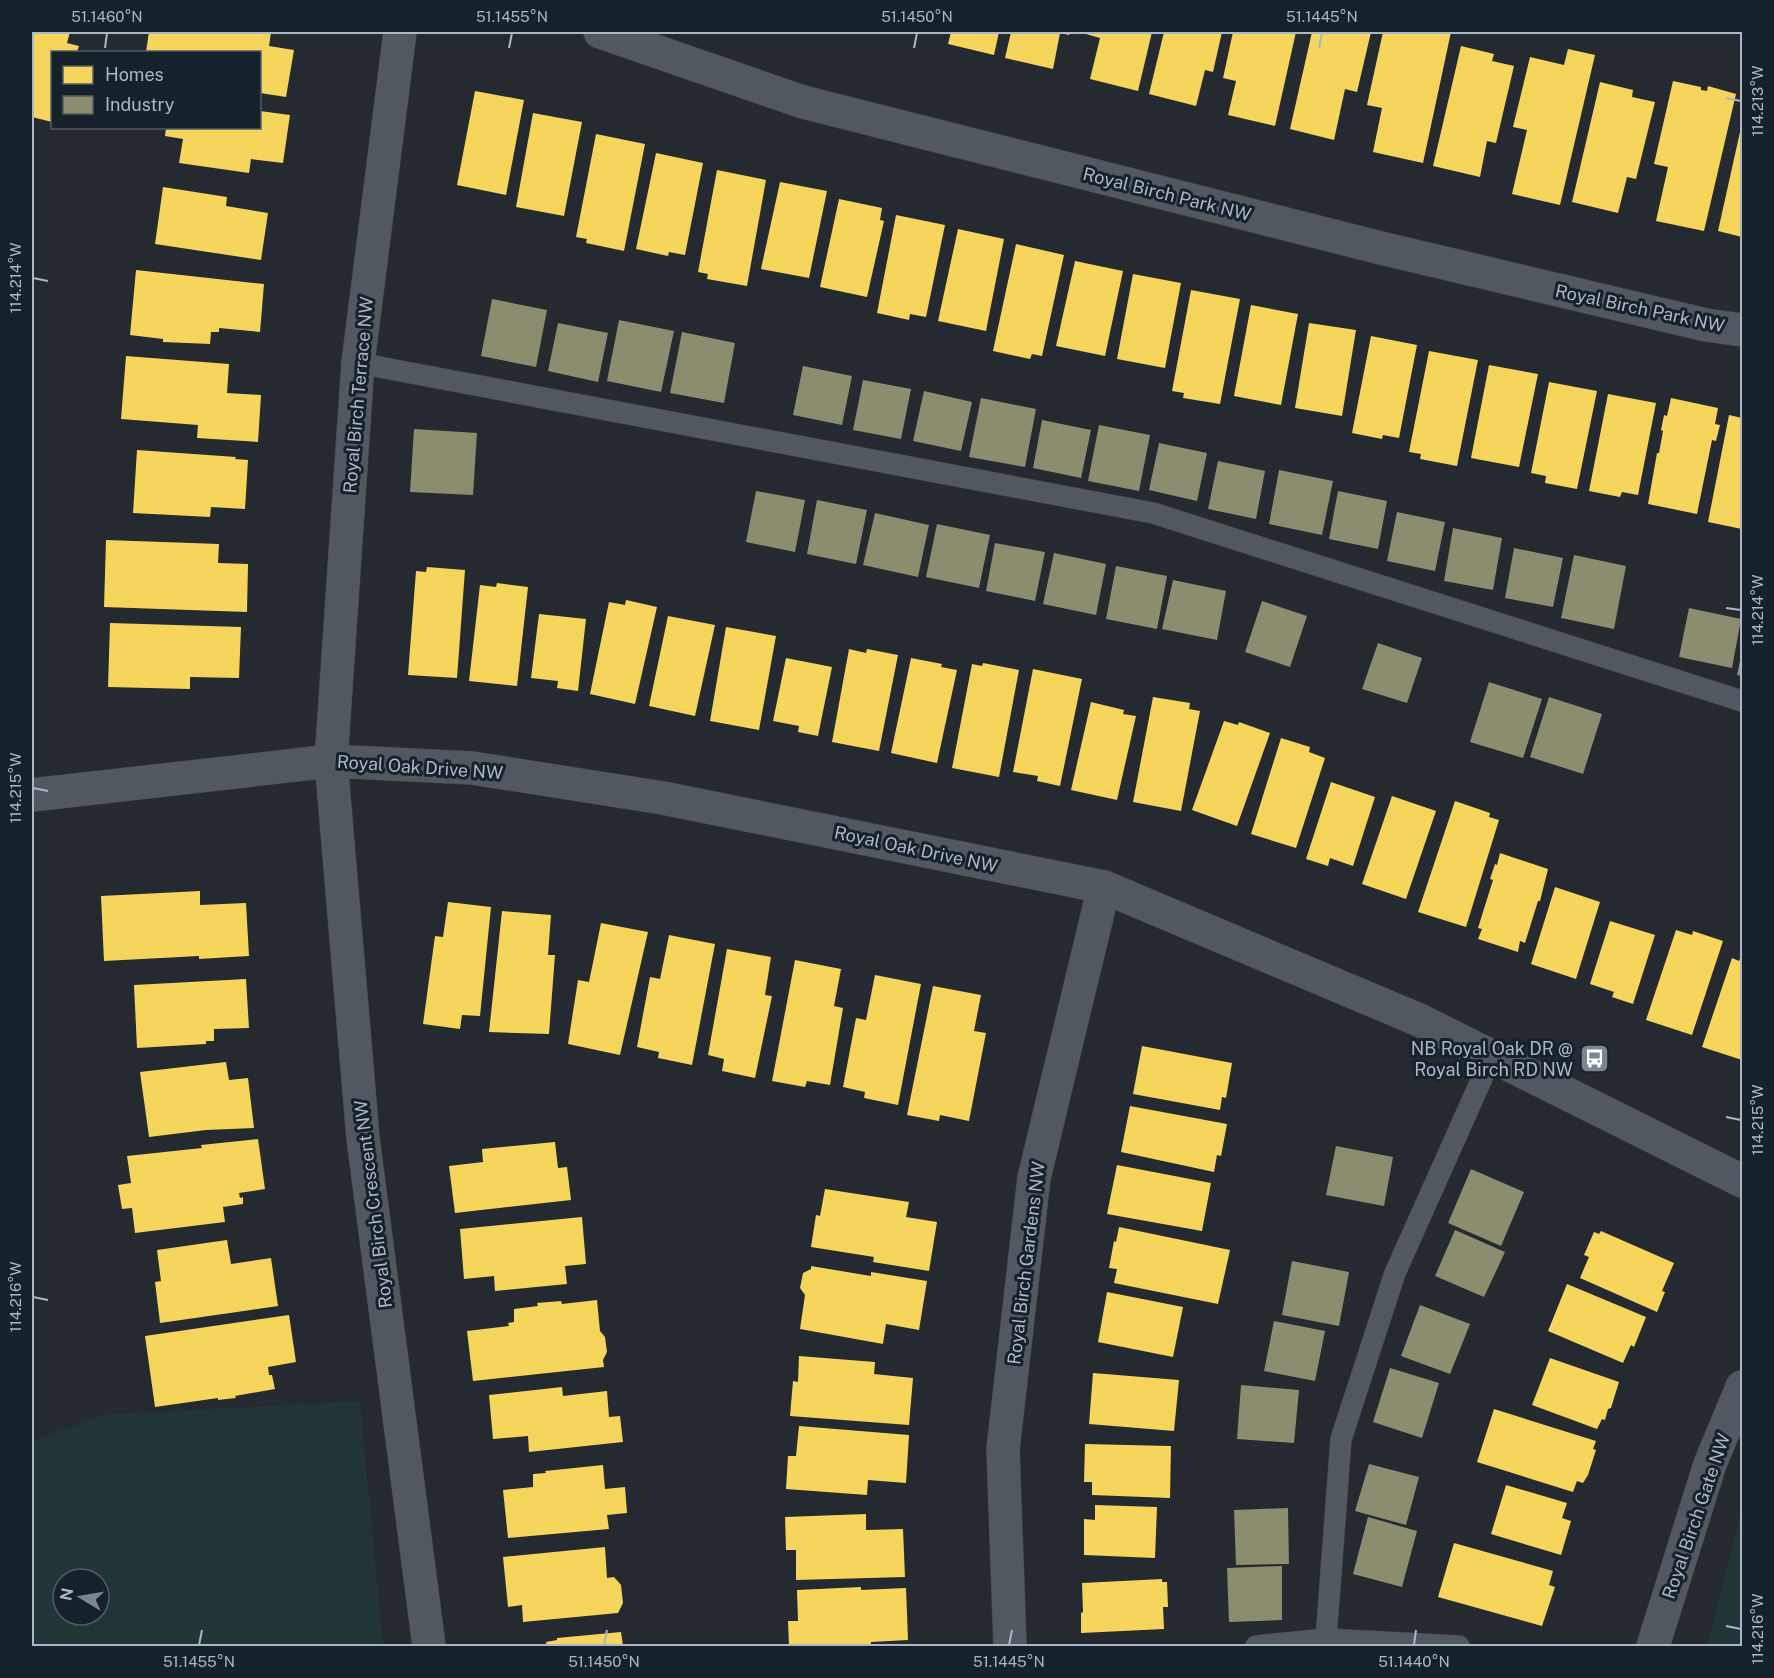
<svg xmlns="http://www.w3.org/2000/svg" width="1774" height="1678" viewBox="0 0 1774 1678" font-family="'Public Sans',sans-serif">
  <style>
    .green { fill: #213536; fill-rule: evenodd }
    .homes { fill: #f6d55c }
    .industry { fill: #8c8c6e }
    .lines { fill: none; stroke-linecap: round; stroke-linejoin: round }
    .service-casing { stroke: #40454a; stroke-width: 22 }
    .minor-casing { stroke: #40454a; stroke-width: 34 }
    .tertiary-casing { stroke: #40454a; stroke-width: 34 }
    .service { stroke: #525860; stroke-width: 21 }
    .minor { stroke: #525860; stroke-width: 33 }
    .tertiary { stroke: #525860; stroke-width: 33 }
    .ticks { fill: none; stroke: #abb7c4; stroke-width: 2 }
    .labels { text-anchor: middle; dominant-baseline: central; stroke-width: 6; stroke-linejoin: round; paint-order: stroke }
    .street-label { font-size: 18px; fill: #abb7c4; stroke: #17212b }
    .poi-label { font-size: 18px; fill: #abb7c4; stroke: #17212b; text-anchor: end }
    .neatline { fill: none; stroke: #abb7c4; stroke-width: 2 }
    .ticks-label { font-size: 15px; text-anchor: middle; fill: #abb7c4 }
  </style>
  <rect width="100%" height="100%" fill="#242a30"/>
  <path class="green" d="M360 1401 383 1646H32V1441L103 1415ZM63 1579H99V1615H63Z
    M1742 1509V1646H1707Z"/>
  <path class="homes" d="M32 32H70L67 43 79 46 77 52H52V122L32 117Z
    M149 32H271L269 46 294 50 286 97 260 93V52H146Z
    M951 32H999L994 55 948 44Z
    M1011 32H1070L1069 35 1060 33 1053 69 1005 58Z
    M1079 32H1152L1138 91 1090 79 1100 38Z
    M1164 32H1222L1213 72 1205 70 1196 106 1149 94Z
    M1233 32H1296L1275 126 1228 115 1236 81 1223 78Z
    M1312 32H1371L1357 92 1345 89 1334 140 1290 129Z
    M1383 32H1451L1423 163 1373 152 1382 108 1367 105Z
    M1461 46 1494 54 1492 61 1514 66 1496 143 1487 141 1480 177 1433 166Z
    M1568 49 1595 55 1560 205 1512 194 1527 130 1513 127 1530 57 1564 65Z
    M1673 81 1701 87V90L1707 91 1708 86 1736 94 1704 231 1656 221 1668 167 1654 164Z
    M1600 82 1633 90 1632 97 1655 102 1636 179 1627 177 1618 213 1572 202Z
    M475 91 524 100 506 195 457 185Z
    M260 111 290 115 283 163 251 159 249 173 179 163 183 139 165 136 166 128H260Z
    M533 113 582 122 564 216 516 207Z
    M1742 123V237L1718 231Z
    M596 134 645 144 624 251 586 243 587 239 576 237Z
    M656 153 703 163 685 255 669 252 668 256 636 249Z
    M717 170 766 180 747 286 707 279 708 274 698 272Z
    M780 182 827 191 809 278 761 269Z
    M163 187 227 197 226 206 268 213 261 260 155 244Z
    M839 199 882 208 880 220 884 221 867 297 820 287Z
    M896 215 945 225 926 317 910 314 909 320 877 313Z
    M958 229 1004 239 986 331 938 321Z
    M1016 244 1064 255 1042 356 1032 354 1030 359 993 351Z
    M1075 261 1123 271 1105 356 1056 346Z
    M136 270 264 284 260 332 219 328V332H211L210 344 163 342V339L130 335Z
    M1133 274 1181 283 1165 368 1117 359Z
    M1191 290 1240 299 1220 404 1183 398 1184 393 1172 391Z
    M1251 305 1298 314 1281 405 1234 396Z
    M1309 323 1356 330 1342 416 1295 408Z
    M1371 336 1417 345 1399 438 1383 435 1382 439 1352 433Z
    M1429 351 1478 360 1457 466 1420 459 1421 454 1409 452Z
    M126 356 229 364 227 393 261 395 258 442 197 438 198 425 121 419Z
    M1489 365 1538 374 1519 467 1471 458Z
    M1549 382 1597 391 1577 489 1545 483 1546 476 1531 473Z
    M1608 394 1656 403 1638 495 1622 492 1620 497 1589 491Z
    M1671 398 1718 408 1715 424 1720 425 1716 441 1712 440 1697 514 1648 504 1657 453H1659L1663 431 1661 430 1664 415 1667 416Z
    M1729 415 1742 418V529L1708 522Z
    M137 450 236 457 235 459 248 460 245 509 211 507 210 517 133 513Z
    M106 540 219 544 218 563 248 564 247 612 104 607Z
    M427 567 465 570 457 678 408 675 416 571 426 572Z
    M497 583 528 587 517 686 469 681 480 585 496 587Z
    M626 600 657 607 635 704 590 694 609 602 625 605Z
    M539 614 586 619 578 691 557 688 558 681 531 678Z
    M668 616 715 625 695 716 649 706Z
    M110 623 241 627 239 678 190 677V689L108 687Z
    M726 627 776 636 759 730 710 721Z
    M849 649 866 653 867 649 898 655 879 751 832 742Z
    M786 658 832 667 818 736 798 732 799 726 773 721Z
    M911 658 942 664 941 667 957 670 937 763 891 753Z
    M983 663 1019 670 999 777 952 768 972 664 982 666Z
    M1033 669 1082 679 1060 786 1037 781 1038 776 1013 772Z
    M1153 697 1190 703 1189 709 1200 711 1181 811 1133 802Z
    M1091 702 1124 710 1123 714 1136 716 1117 800 1071 790Z
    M1224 721 1238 725 1239 722 1270 733 1237 826 1192 810Z
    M1281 738 1310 747 1309 752 1325 758 1296 848 1251 834Z
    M1331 782 1375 797 1353 866 1330 858 1328 866 1306 859Z
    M1392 796 1436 811 1406 899 1362 884Z
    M1455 801 1490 813 1489 817 1499 820 1466 927 1418 912Z
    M1500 853 1548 869 1540 901H1538L1525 943 1520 941 1518 952 1478 939 1482 929 1478 928 1493 880 1490 879 1495 864 1497 865Z
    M1555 887 1600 902 1576 979 1531 964Z
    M200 891V905L246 903 249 956 199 959V956L104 961 101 896Z
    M448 902 491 907 480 1016 462 1015 460 1029 423 1024 435 936 443 937Z
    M502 911 551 915 548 955H555L549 1034 489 1032Z
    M1610 921 1655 935 1633 1004 1612 997 1614 992 1590 984Z
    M601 923 648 932 620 1055 568 1044 578 980 589 982Z
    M1676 930 1692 935 1693 931 1723 941 1692 1035 1646 1020Z
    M669 935 715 944 692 1065 658 1058 659 1052 637 1047 650 977 660 979Z
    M727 949 771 957 765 995 772 996 755 1078 722 1071 724 1059 708 1055Z
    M1742 953V1060L1702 1047 1732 958 1739 961Z
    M795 960 841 969 834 1006 843 1008 830 1085 807 1081 805 1087 772 1081Z
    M875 975 921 984 898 1105 864 1098 865 1092 843 1087 856 1018 866 1020Z
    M246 979 249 1028 214 1029V1041H206V1044L137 1048 134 985Z
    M933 986 981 995 974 1031 986 1033 969 1121 940 1115 939 1121 907 1115Z
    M1142 1046 1232 1063 1226 1098 1222 1097 1220 1110 1133 1094Z
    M226 1062 229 1080 248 1078 254 1128 206 1130 149 1137 140 1072Z
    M1130 1106 1227 1124 1221 1156 1217 1155 1214 1172 1121 1152Z
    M258 1139 265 1189 239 1193 240 1198 243 1197V1204L223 1207 225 1222 135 1233 132 1208 122 1209 118 1185 131 1183 127 1156 202 1148 201 1145Z
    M555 1142 558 1168 567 1167 571 1200 455 1213 449 1166 483 1162 482 1149Z
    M1117 1165 1211 1183 1202 1231 1107 1214Z
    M825 1189 909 1202 906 1217 937 1222 929 1271 873 1262 874 1257 811 1247 816 1215 820 1216Z
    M582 1217 586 1264 565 1266 567 1284 495 1291 494 1276 464 1279 460 1229Z
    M1119 1227 1230 1250 1218 1304 1114 1283 1117 1269 1109 1268 1114 1241 1116 1242Z
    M1601 1231 1674 1263 1662 1291 1665 1292 1657 1312 1580 1278 1589 1257 1584 1255 1594 1232 1599 1234Z
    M227 1240 231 1264 271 1258 278 1306 160 1323 155 1282 161 1281 157 1250Z
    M811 1266 871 1276V1272L927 1281 919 1330 886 1324 883 1344 800 1329 805 1295 800 1288 803 1273 811 1269Z
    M1567 1284 1646 1317 1634 1347 1631 1345 1623 1363 1548 1331Z
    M1107 1292 1183 1307 1173 1357 1098 1342Z
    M597 1300 600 1331 605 1337 607 1352 603 1360 604 1367 473 1381 467 1331 509 1326 508 1323 514 1322V1309L538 1306 537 1303 561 1301 562 1304Z
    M289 1315 296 1362 268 1367 269 1375H272L275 1389 235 1396 236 1398 218 1400V1398L155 1407 145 1336Z
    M799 1356 875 1362 874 1374 913 1378 909 1425 790 1416 793 1381 798 1382Z
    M1550 1358 1619 1382 1611 1408 1608 1409 1605 1420 1602 1419 1597 1429 1532 1405Z
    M1093 1373 1179 1380 1174 1431 1089 1424Z
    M562 1387 563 1396 607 1391 609 1417 620 1416 623 1442 529 1452 528 1436 493 1439 489 1395Z
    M1494 1409 1596 1441 1593 1449 1596 1450 1588 1475 1583 1483 1577 1481 1573 1492 1477 1462Z
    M799 1426 909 1435 906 1483 868 1480 867 1495 786 1489 788 1456H796Z
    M1085 1444 1171 1446 1170 1498 1092 1495V1482H1084Z
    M603 1465 605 1489 625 1487 627 1513 607 1515 609 1529 508 1538 503 1490 533 1487V1474L546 1473 545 1471Z
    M1506 1485 1567 1503 1562 1518 1571 1521 1561 1555 1491 1534Z
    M1095 1505 1157 1507 1155 1558 1084 1555V1519L1095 1520Z
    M866 1514V1530L903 1529 905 1577 796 1580V1550H786L785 1517Z
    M1454 1543 1553 1571 1549 1585 1555 1587 1542 1626 1438 1597Z
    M605 1547 607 1578 614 1577 621 1585 623 1603 618 1613 523 1622 522 1605 508 1607 503 1557Z
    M1162 1579V1582H1167L1168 1607H1163L1164 1629 1081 1633V1613L1083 1612 1082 1583Z
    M861 1587V1590L906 1588 908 1640 871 1642V1646H789L788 1621H798L797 1590Z
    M621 1632 623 1646H547L546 1642 557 1640V1638Z"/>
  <path class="industry" d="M492 299 547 310 536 367 481 356Z
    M619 320 674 331 661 392 607 381Z
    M558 323 608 333 598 382 548 371Z
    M682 332 735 343 724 403 670 393Z
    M803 366 852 376 842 425 793 415Z
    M863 380 911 389 901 439 853 430Z
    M924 391 972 402 961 451 913 441Z
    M981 398 1036 409 1025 467 969 457Z
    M1042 420 1091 430 1081 478 1033 468Z
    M1099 425 1150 435 1139 491 1088 481Z
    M414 429 477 433 473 495 410 492Z
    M1159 443 1207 453 1197 501 1149 490Z
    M1218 461 1265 471 1256 519 1208 509Z
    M1279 470 1333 481 1322 535 1269 524Z
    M756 491 805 500 795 552 746 542Z
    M1338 491 1387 501 1378 549 1329 539Z
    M817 500 867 510 856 564 807 554Z
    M1397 512 1445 522 1435 571 1387 561Z
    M875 513 929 525 918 577 863 565Z
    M937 524 990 535 979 588 926 577Z
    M1453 528 1502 538 1493 590 1444 581Z
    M995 543 1045 552 1035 601 986 591Z
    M1514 548 1563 558 1553 607 1505 598Z
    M1054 553 1106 564 1096 615 1043 604Z
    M1574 555 1626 566 1614 629 1561 618Z
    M1116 566 1167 576 1157 629 1106 619Z
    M1173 580 1226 591 1217 640 1162 629Z
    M1262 601 1307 616 1290 667 1245 652Z
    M1689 608 1741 619 1732 668 1679 657Z
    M1378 643 1422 658 1407 703 1362 689Z
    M1741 656H1742V676L1737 675Z
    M1489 682 1542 699 1523 758 1470 742Z
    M1549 697 1602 714 1583 774 1530 757Z
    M1336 1146 1393 1157 1384 1206 1326 1195Z
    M1471 1169 1524 1192 1501 1246 1448 1223Z
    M1455 1230 1505 1252 1484 1297 1435 1276Z
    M1292 1261 1349 1272 1339 1326 1282 1315Z
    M1420 1305 1470 1324 1450 1374 1401 1356Z
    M1274 1321 1325 1331 1315 1381 1264 1371Z
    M1390 1368 1439 1383 1422 1438 1373 1422Z
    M1241 1385 1299 1390 1294 1443 1237 1439Z
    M1369 1464 1419 1477 1406 1525 1355 1511Z
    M1288 1508 1289 1564 1236 1565 1234 1510Z
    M1368 1517 1417 1531 1402 1587 1353 1574Z
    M1282 1566V1620L1229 1622 1227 1568Z"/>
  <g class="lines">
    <defs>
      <path id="service" d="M358 363 1153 513 1742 701
        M1326 1639 1341 1439 1395 1273 1492 1056
        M1256 1646 1326 1639 1459 1646"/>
      <path id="minor" d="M400 32 358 363 331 761 363 1138 429 1646
        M600 32 803 102 1385 249 1706 325 1742 330
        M1010 1646 1003 1449 1034 1178 1104 887
        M1653 1646 1710 1464 1742 1387"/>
      <path id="tertiary" d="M32 795 331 761 472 768 663 798 1104 887 1419 1020 1742 1181"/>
    </defs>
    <use href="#service" class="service-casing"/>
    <use href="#minor" class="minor-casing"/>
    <use href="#tertiary" class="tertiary-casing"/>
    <use href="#service" class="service"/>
    <use href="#minor" class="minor"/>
    <use href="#tertiary" class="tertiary"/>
  </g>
  <path class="ticks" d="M105 48 107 33M509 48 512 33M914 48 917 33M1319 48 1322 33M1726 98 1741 101M33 278 48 281M1726 608 1741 610M33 788 48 791M1726 1117 1741 1120M33 1297 48 1300M1726 1626 1741 1629M199 1645 202 1630M604 1645 607 1630M1009 1645 1012 1630M1414 1645 1416 1630"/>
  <defs>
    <symbol id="bus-square" viewBox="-11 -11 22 22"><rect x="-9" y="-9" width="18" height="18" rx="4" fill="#7c8690" stroke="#17212b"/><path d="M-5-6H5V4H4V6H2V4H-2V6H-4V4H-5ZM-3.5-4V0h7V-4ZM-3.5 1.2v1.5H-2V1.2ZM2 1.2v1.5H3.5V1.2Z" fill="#fff"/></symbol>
  </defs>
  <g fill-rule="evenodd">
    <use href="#bus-square" x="1578" y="1042" width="33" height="33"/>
  </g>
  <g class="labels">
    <g class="street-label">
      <text transform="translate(1167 194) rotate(14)">Royal Birch Park NW</text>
      <text transform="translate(1640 308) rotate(12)">Royal Birch Park NW</text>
      <text transform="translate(358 395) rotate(-85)">Royal Birch Terrace NW</text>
      <text transform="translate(420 767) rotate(4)">Royal Oak Drive NW</text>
      <text transform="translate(916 849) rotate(12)">Royal Oak Drive NW</text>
      <text transform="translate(373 1204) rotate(-97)">Royal Birch Crescent NW</text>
      <text transform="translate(1026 1263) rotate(-83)">Royal Birch Gardens NW</text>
      <text transform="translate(1696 1516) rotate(-71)">Royal Birch Gate NW</text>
    </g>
    <g class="poi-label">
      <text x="1573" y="1048">NB Royal Oak DR @<tspan x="1573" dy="21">Royal Birch RD NW</tspan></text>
    </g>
  </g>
  <rect width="1774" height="1678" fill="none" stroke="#17212b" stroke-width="66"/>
  <rect x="51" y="51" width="210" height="78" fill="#17212b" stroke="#525d68" stroke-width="1.5"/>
  <rect x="63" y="66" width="30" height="18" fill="#f6d55c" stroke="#525d68" stroke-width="1.5"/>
  <text x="105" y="81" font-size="18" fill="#abb7c4">Homes</text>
  <rect x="63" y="96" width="30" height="18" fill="#8c8c6e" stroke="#525d68" stroke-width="1.5"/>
  <text x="105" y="111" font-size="18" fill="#abb7c4">Industry</text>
  <g transform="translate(81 1597) rotate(281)"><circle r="28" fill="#17212b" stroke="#525d68" stroke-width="1.5"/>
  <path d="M0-4.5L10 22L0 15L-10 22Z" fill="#7c8690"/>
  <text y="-9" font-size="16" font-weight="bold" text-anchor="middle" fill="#abb7c4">N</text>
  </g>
  <rect x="33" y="33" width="1708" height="1612" class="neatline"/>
  <g class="ticks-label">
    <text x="107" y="22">51.1460°N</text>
    <text x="512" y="22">51.1455°N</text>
    <text x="917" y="22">51.1450°N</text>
    <text x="1322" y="22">51.1445°N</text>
    <text transform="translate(1758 101) rotate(-90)" y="5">114.213°W</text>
    <text transform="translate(16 278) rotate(-90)" y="5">114.214°W</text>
    <text transform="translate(1758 610) rotate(-90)" y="5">114.214°W</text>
    <text transform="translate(16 788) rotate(-90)" y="5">114.215°W</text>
    <text transform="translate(1758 1120) rotate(-90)" y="5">114.215°W</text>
    <text transform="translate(16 1297) rotate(-90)" y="5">114.216°W</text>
    <text transform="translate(1758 1629) rotate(-90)" y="5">114.216°W</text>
    <text x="199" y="1667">51.1455°N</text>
    <text x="604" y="1667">51.1450°N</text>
    <text x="1009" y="1667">51.1445°N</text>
    <text x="1414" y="1667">51.1440°N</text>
  </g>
</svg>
